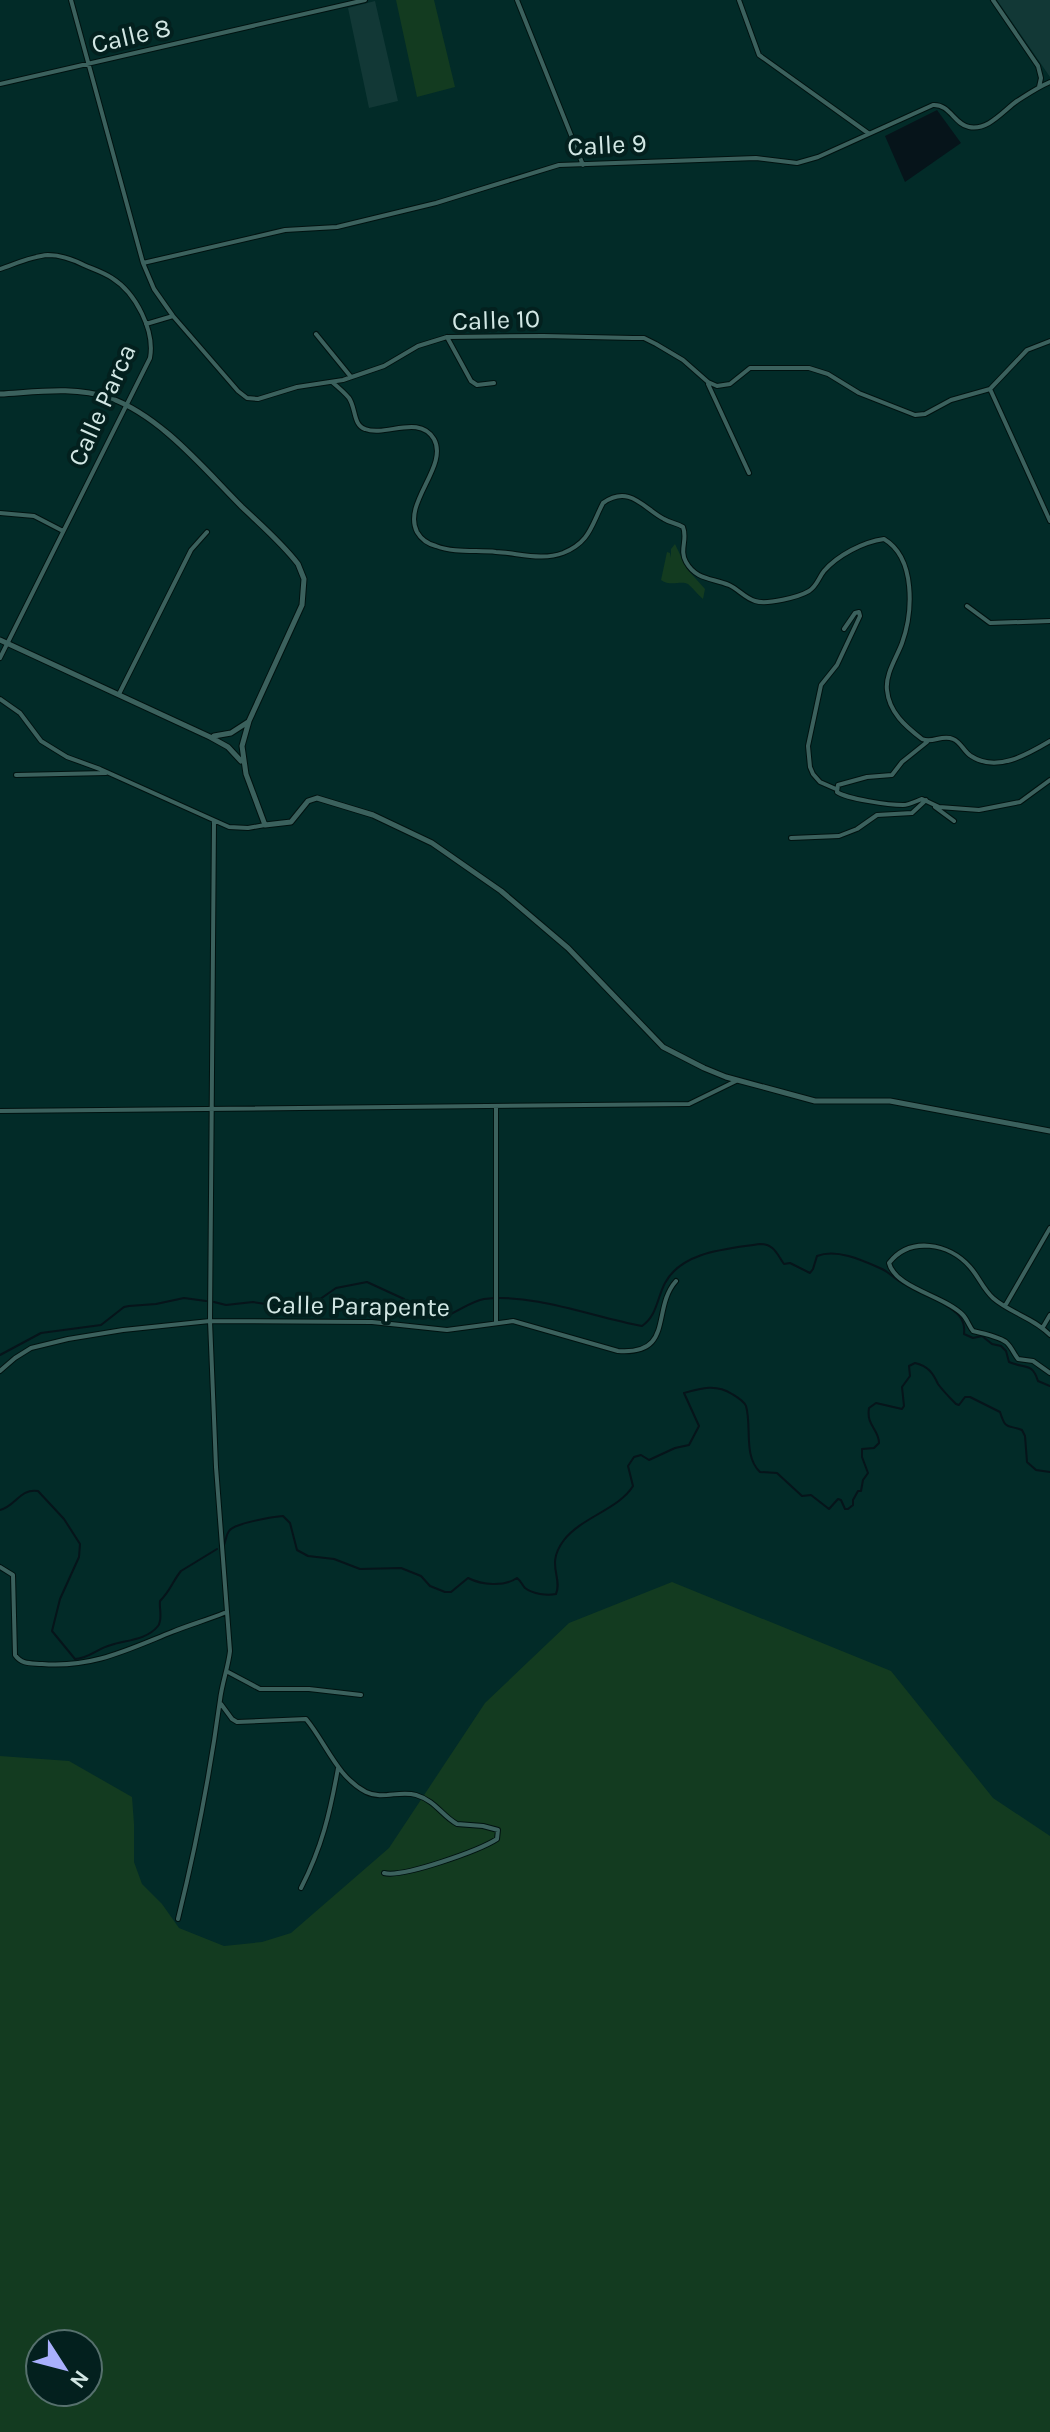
<svg xmlns="http://www.w3.org/2000/svg" width="1050" height="2432" viewBox="0 0 1050 2432" font-family="Karla,sans-serif">
  <style>
    .built { fill: #123836 }
    .green { fill: #133b20; fill-rule: evenodd }
    .water { fill: #06141a }
    .lines { fill: none; stroke-linecap: round; stroke-linejoin: round }
    .stream { stroke: #06141a; stroke-width: 2 }
    .minor-casing { stroke: #001210; stroke-width: 6 }
    .tertiary-casing { stroke: #001210; stroke-width: 7 }
    .minor { stroke: #3b615d; stroke-width: 4 }
    .tertiary { stroke: #3b615d; stroke-width: 5 }
    .labels { text-anchor: middle; dominant-baseline: central; stroke-width: 8; stroke-linejoin: round; paint-order: stroke }
    .street-label { font-size: 26px; fill: #d2e7e4; stroke: #03201e }
  </style>
  <rect width="100%" height="100%" fill="#022b28"/>
  <path class="built" d="M997 0H1050V77Z
    M375 1 398 101 369 108 348 8Z"/>
  <path class="green" d="M396 0H434L455 87 417 97Z
    M675 544 687 569 705 589 703 599C699 596 692 587 688 584 681 580 671 587 661 580L667 552 670 553 671 558V549Z
    M672 1582 891 1671 993 1798 1050 1836V2432H0V1756L69 1761 132 1797 134 1824V1862L142 1884 162 1904 179 1928 224 1946 262 1942 291 1933 389 1848 485 1703 569 1623ZM40 2344H88V2392H40Z"/>
  <path class="water" d="M937 110 961 143 905 182 885 136Z"/>
  <g class="lines">
    <path class="stream" d="M214 1302 226 1305 253 1302 285 1307 313 1304 336 1288 367 1282 404 1299 409 1316 414 1317 429 1307 444 1317C458 1312 469 1302 484 1299 534 1293 593 1317 642 1326 657 1316 657 1298 665 1283 682 1251 728 1249 760 1244 774 1244 777 1254 784 1264L790 1263 810 1273 813 1269 817 1256C837 1248 864 1261 882 1269 890 1273 896 1280 904 1284
      M942 1303C955 1311 966 1317 964 1334L973 1338 982 1336 992 1344 1001 1346 1006 1351 1009 1362C1025 1369 1032 1362 1038 1381L1050 1386
      M0 1355 41 1333 101 1325 124 1307 129 1306 156 1304 184 1298 206 1301
      M0 1510C16 1506 20 1488 38 1491L64 1519 80 1544 79 1557 60 1599 52 1631 75 1659C88 1659 98 1648 111 1645 126 1640 147 1640 158 1626 163 1619 159 1609 160 1601 171 1590 172 1582 181 1571L217 1549
      M224 1545C226 1540 226 1535 229 1531 234 1523 273 1517 283 1516L290 1523 297 1550 308 1556 334 1559 360 1569 401 1568 421 1576 430 1586 445 1592H451L468 1578C482 1585 504 1587 517 1578 521 1581 522 1585 525 1588 533 1594 547 1596 556 1594 563 1577 545 1565 564 1540 582 1517 619 1509 633 1486L628 1466 634 1457 641 1455 649 1460 675 1448 689 1445 699 1426 684 1393C702 1388 716 1384 732 1394 737 1397 744 1401 746 1406 752 1426 743 1456 760 1472L777 1473 802 1496 811 1495 829 1509 838 1499 841 1500 845 1509H848L853 1505V1500L858 1491H861L863 1480 868 1473 862 1457V1449L874 1448 879 1443C879 1429 866 1426 869 1408L876 1403 902 1409 904 1406 902 1387 910 1376 909 1366 915 1363C928 1366 933 1373 938 1384 943 1391 950 1398 956 1404L959 1405 965 1397H970L1000 1412C1006 1431 1007 1424 1022 1430L1025 1436 1027 1462 1036 1470 1050 1472"/>
    <defs>
      <path id="minor" d="M71 0 143 263 154 289 173 316 238 391 247 398 258 399 297 387 343 380 384 366 418 346 447 337 543 336 633 338H644L656 344 683 360 708 382 717 386 730 384 750 368H809L828 374 859 393 915 415 925 414 951 400 990 389 1027 350 1050 341
        M517 0 583 165
        M739 0 759 55 868 133
        M993 0 1038 66 1041 78 1039 87
        M0 84 365 0
        M143 263 285 230 337 227 436 203 559 165 756 158 797 163 818 157 933 105C950 104 954 124 969 127 988 131 1003 111 1017 101 1028 94 1038 87 1050 82
        M0 269C15 264 32 256 48 255 61 255 72 259 84 265 93 269 103 272 112 278 136 293 155 331 150 358L0 658
        M146 324 173 316
        M316 334 351 377
        M447 337 471 381 477 385 494 383
        M332 382C338 387 344 392 349 398 356 408 353 425 365 429 386 437 419 414 434 439 449 466 402 503 417 532 421 539 428 544 436 546 454 553 477 550 496 552 518 553 542 561 563 553 590 542 591 526 603 503 630 484 644 509 664 519 670 523 677 523 683 527 688 539 679 550 686 562 696 580 712 578 729 585 738 589 745 598 755 601 767 605 799 597 809 591 817 586 819 577 824 571 838 555 863 542 884 539 916 558 913 612 902 643 897 657 885 674 887 690 889 712 905 726 922 739 932 744 942 734 953 739 961 742 964 752 971 756 997 773 1028 754 1050 741
        M708 384 749 473
        M990 389 1050 521
        M0 513 34 516 63 531
        M967 606 990 623 1050 621
        M119 694 191 550 207 532
        M0 699 20 713 41 741 67 757 100 769 229 827 248 828 265 825
        M927 742 902 762 892 775 867 777 838 785 837 792C847 799 889 805 903 805 909 805 916 801 922 799L939 807 979 810 1020 802 1050 780
        M16 775 106 773
        M836 789 820 782 813 774 810 767 808 746 821 685 837 665 860 616 859 612 855 613 844 629
        M935 807 954 821
        M791 838 839 836 857 829 877 815 912 813 926 800
        M0 1111 689 1104 736 1081
        M1005 1306 1050 1228
        M496 1322V1106
        M1043 1327 1050 1315
        M1050 1335C1034 1318 1010 1313 993 1298 983 1289 979 1277 970 1267 949 1243 910 1236 889 1263 895 1288 945 1296 963 1315 967 1319 969 1326 973 1331 982 1333 999 1337 1006 1342 1011 1346 1014 1354 1018 1359L1033 1361 1050 1373
        M0 1371 15 1358 31 1348 68 1339 123 1330 210 1321 372 1322 447 1330 513 1321 618 1351C675 1355 651 1309 676 1281
        M0 1567 13 1575 15 1655C22 1665 31 1663 42 1664 92 1668 127 1650 172 1632 189 1625 207 1620 224 1613
        M228 1672 260 1689H309L361 1695
        M221 1704 232 1719 237 1722 306 1719C326 1743 337 1777 366 1792 382 1800 400 1790 416 1795 436 1801 441 1815 457 1824L483 1826 498 1830 497 1839C480 1850 403 1878 384 1873
        M301 1888C322 1847 330 1813 338 1768
        M178 1919C196 1846 210 1774 220 1700 222 1683 228 1668 230 1651L216 1467 210 1321 214 821"/>
      <path id="tertiary" d="M0 394C37 392 74 386 110 398 161 416 205 470 242 507 261 525 282 543 298 564L304 579 302 605 249 721 242 746 246 774 265 825 291 822 308 801 317 798 373 815 432 843 501 891 568 948 663 1047 704 1068 726 1077 815 1101H890L1050 1131
        M0 640 210 737 228 747 241 761
        M214 736 231 733 248 722"/>
    </defs>
    <use href="#minor" class="minor-casing"/>
    <use href="#tertiary" class="tertiary-casing"/>
    <use href="#minor" class="minor"/>
    <use href="#tertiary" class="tertiary"/>
  </g>
  <g class="labels">
    <g class="street-label">
      <text transform="translate(131 36) rotate(-13)">Calle 8</text>
      <text transform="translate(607 145) rotate(-3)">Calle 9</text>
      <text transform="translate(496 320) rotate(-2)">Calle 10</text>
      <text transform="translate(102 405) rotate(-66)">Calle Parca</text>
      <text transform="translate(358 1306) rotate(1)">Calle Parapente</text>
    </g>
  </g>
  <g transform="translate(64 2368) rotate(126)"><circle r="38" fill="#03201e" stroke="#56706d" stroke-width="2"/>
  <path d="M0-6L14 30L0 20L-14 30Z" fill="#a9b0fc"/>
  <text y="-12" font-size="22" font-weight="bold" text-anchor="middle" fill="#d2e7e4">N</text>
  </g>
</svg>
